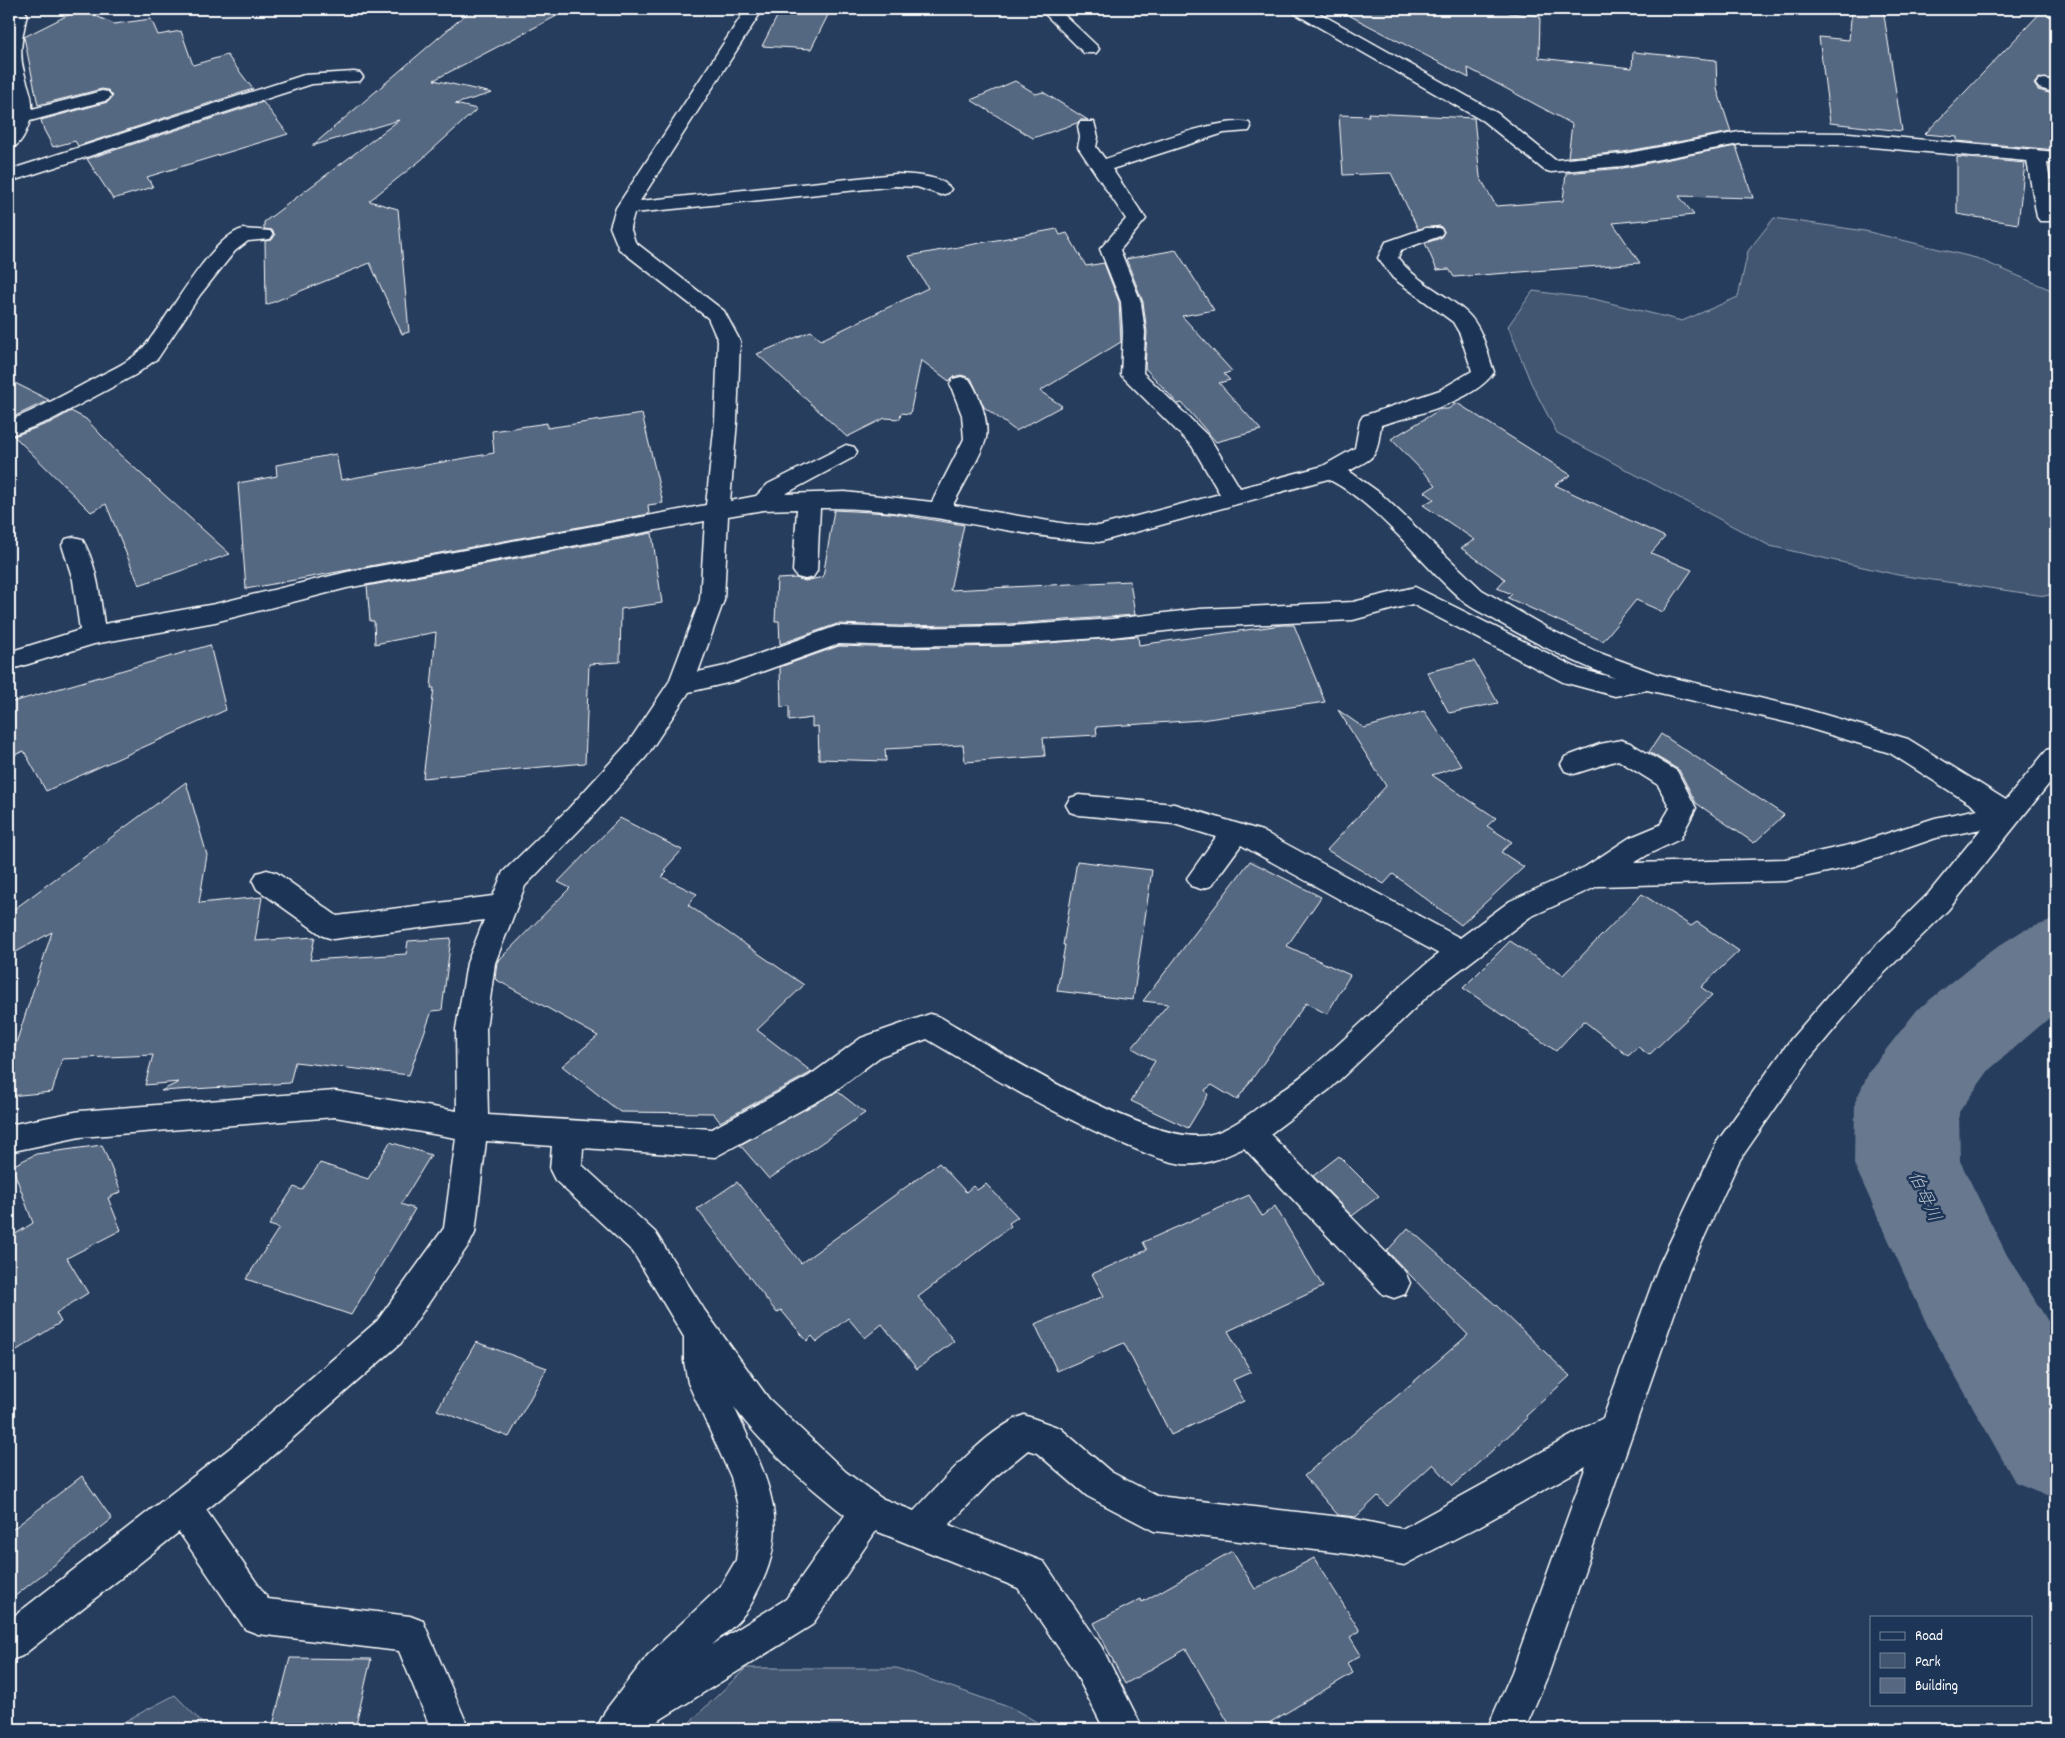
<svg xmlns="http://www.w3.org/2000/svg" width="2065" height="1738" viewBox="0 0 2065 1738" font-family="Dekko,'Klee One',sans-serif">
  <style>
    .green { fill: #425672; stroke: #a0aab8 }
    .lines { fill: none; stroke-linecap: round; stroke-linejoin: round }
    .river { fill: #67788e; fill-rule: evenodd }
    .building { fill: #556781; stroke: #fff }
    .minor-casing { stroke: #fff; stroke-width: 3 }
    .minor { fill: #1d3557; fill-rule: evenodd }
    .labels { text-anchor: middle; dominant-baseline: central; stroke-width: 5; stroke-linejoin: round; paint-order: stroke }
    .water-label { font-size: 18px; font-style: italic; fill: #bbc2cc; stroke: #1d3557 }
  </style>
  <rect width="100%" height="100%" fill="#263d5e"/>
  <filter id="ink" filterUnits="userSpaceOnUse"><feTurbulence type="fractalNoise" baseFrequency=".02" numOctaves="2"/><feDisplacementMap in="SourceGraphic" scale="10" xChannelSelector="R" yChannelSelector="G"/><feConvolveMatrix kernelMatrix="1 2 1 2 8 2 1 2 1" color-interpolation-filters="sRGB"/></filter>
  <g filter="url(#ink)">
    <path class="green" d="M1774 218 1865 231 1976 258 2056 292V593L2045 596 1898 575 1770 546 1557 433 1531 383 1508 326 1533 291 1594 299 1682 321 1738 297 1748 251Z
      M746 1668H897L1014 1709 1049 1729H698L688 1724Z
      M175 1695 208 1729H110Z"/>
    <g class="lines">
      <path class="river" d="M2056 919V1012L1989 1070 1959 1112 1960 1161 2007 1255 2056 1334V1499L2015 1482 1929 1329 1854 1164 1855 1102 1870 1070 1917 1010 1992 950 2022 931Z"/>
    </g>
    <path class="building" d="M80 9 114 24 151 19 158 35 181 31 193 65 227 55 253 89 78 146 75 141 53 147 44 130 41 120 108 102 113 96 108 90 102 89 38 105 24 37Z
      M472 9H570L434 80 492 93 455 104 477 109 421 160 369 201 398 209 409 332 402 334 370 263 266 305 265 241 272 240 275 235 272 230 264 229V222L399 120 312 146Z
      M781 9H831L811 49 762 46Z
      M1337 9H1508L1509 13 1540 16 1539 58 1632 68 1633 52 1716 60 1717 89 1731 132 1623 152 1568 157 1572 124 1468 68 1469 78Z
      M1852 9H1883L1902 131 1830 123 1819 37 1849 40Z
      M2044 9H2056V80L2039 78 2034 84 2038 90 2056 95V150L1957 141V137L1925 134Z
      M1015 81 1036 94 1043 92 1088 120H1080L1077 123 1033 138 971 100Z
      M263 102 288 134 147 177 153 187 113 199 87 159Z
      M1368 113 1474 118 1480 177 1496 206 1563 201 1566 173 1623 168 1736 146 1753 198 1679 196 1694 215 1613 223 1640 263 1454 277 1449 269 1437 270 1425 243 1441 238 1444 231 1440 226 1418 229 1391 173 1343 175 1339 115 1369 116Z
      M1957 157 2025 163 2018 224 1957 214Z
      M1057 229 1060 235 1067 233 1086 266 1104 263 1119 302 1121 342 1040 391 1062 406 1016 431 984 407 971 378 961 375 953 377 949 381 921 360 910 414 901 413 900 419 885 418 847 437 757 354 811 331 821 340 928 288 909 256Z
      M1176 250 1214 310 1182 316 1232 371 1224 374 1230 380 1219 383 1261 430 1216 442 1182 403 1178 404 1145 368 1147 332 1143 302 1126 259Z
      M9 380 49 400 9 419Z
      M1457 403 1571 475 1555 485 1665 537 1651 553 1692 570 1663 612 1636 600 1603 641 1508 598 1512 594 1497 588 1505 579 1461 548 1475 540 1423 505 1434 499 1425 492 1436 485 1391 439 1441 409H1448Z
      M71 411 86 419 118 453 230 554 139 585 106 504 91 512 14 436 52 422Z
      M642 414 663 503 648 505 649 514 246 589 238 483 277 476 276 465 336 454 341 480 494 453 492 431 547 423V428Z
      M834 510 890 513 964 525 950 590 1130 581 1135 615 1009 624 901 626 837 624 780 644 779 621H775L777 579 796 578 805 581 823 577Z
      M652 533 662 603 621 609 620 662 589 664 585 763 423 778 434 688H431L436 632 375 644 374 621H370L367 586Z
      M1282 625H1294L1325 702 1201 720 1096 727 1097 735 1043 738 1045 756 965 762 963 745 885 749 886 761 819 759 818 726 812 727V718L789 721V706L781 707 780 667 839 646 901 648 1009 646 1138 636 1139 645Z
      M210 645 226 710 46 791 24 751 9 757V703Z
      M1474 661 1498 703 1449 713 1427 672Z
      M1338 710 1364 728 1424 711 1462 766 1432 775 1496 818 1487 826 1512 842 1501 852 1524 867 1461 925 1393 874 1384 884 1327 850 1386 786Z
      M1661 734 1784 815 1754 843 1696 803 1679 770 1649 752Z
      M186 782 207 855 199 903 262 897 255 941 315 937 310 960 406 954 408 941 451 938 442 1010 432 1011 409 1075 295 1062 290 1083 161 1091 179 1082 145 1085 153 1055 62 1059 52 1092 9 1096V1065L52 932 9 956V913Z
      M620 818 682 850 664 870 667 872 662 877 697 894 688 905 804 985 757 1030 812 1072 720 1122 713 1113 620 1112 562 1066 598 1036 495 979 497 962 570 888 558 882Z
      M1077 861 1152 870 1133 1000 1057 991 1065 945H1063Z
      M1250 861 1321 897 1287 946 1350 975 1327 1014 1306 1003 1237 1100 1212 1085 1205 1090 1208 1095 1188 1128 1131 1101 1155 1061 1132 1048 1168 1004 1143 1001Z
      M1642 894 1691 926 1697 922 1739 951 1701 987 1712 995 1649 1055 1638 1047 1628 1056 1584 1021 1556 1051 1463 988 1510 941 1563 975Z
      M837 1091 865 1113 769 1179 740 1145Z
      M390 1142 431 1155 401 1204 415 1209 351 1315 246 1279 279 1228 269 1225 294 1187 302 1190 320 1163 368 1179Z
      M102 1145 121 1192 108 1198 121 1230 67 1258 88 1293 56 1313 61 1322 9 1355V1238L33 1223 12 1166 36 1154Z
      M1339 1156 1379 1196 1352 1216 1313 1176Z
      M939 1163 966 1192 973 1186 977 1190 986 1184 1018 1217 1009 1223 1011 1226 918 1297 954 1341 917 1369 882 1324 865 1338 848 1318 817 1342 812 1336 807 1341 781 1310 777 1313 697 1209 737 1182 801 1263Z
      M1249 1195 1262 1216 1275 1206 1323 1287 1228 1331 1251 1372 1233 1380 1244 1401 1171 1435 1124 1343 1057 1371 1035 1324 1104 1296 1092 1274 1147 1250 1143 1242Z
      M1408 1228 1497 1306 1570 1376 1526 1416 1528 1418 1453 1486 1433 1464 1387 1506 1378 1496 1356 1517 1338 1515 1304 1476 1468 1335 1387 1251Z
      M476 1342 547 1368 509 1437 437 1410Z
      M82 1476 112 1519 9 1601V1532Z
      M1232 1551 1255 1589 1314 1558 1360 1631 1350 1637 1361 1655 1347 1663 1353 1673 1259 1729H1232L1186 1649 1125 1684 1094 1623 1141 1599 1142 1602Z
      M290 1658 371 1659 355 1729H272Z"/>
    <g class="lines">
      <defs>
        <path id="minor" d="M18 9 24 10 27 14C23 33 18 53 24 72 27 85 33 95 32 109L102 91 108 92 111 96 108 100 30 121C26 132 21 146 9 149V128L14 104 9 80V17L12 10Z
          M746 9H763L640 201 896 174C912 175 941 175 951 189L948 193 941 195 917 187 896 186 634 213 630 227 635 242 724 311 740 341 737 421 730 501 756 496 768 484 846 445 854 447 857 452 854 457 785 494 845 492 932 502 964 439 962 415 950 384 953 379 961 377 969 379C979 394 989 420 986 438 984 450 960 491 953 505L1067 524 1099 526 1220 494 1192 446 1121 375 1123 332 1121 302 1100 249 1126 219 1078 147 1080 137 1078 126 1080 122H1094L1098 137 1096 147 1105 159C1137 149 1219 116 1249 123L1251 127 1249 131 1224 133 1112 169 1146 219 1120 250 1141 302 1145 332 1143 373 1209 437 1240 488 1323 466 1355 448 1360 421 1363 416 1440 390 1472 371 1460 334 1453 322 1393 278 1378 258 1386 242 1426 228H1440L1443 232 1440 236 1401 250 1398 258C1416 282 1445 293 1467 313 1483 328 1487 352 1494 372 1474 402 1414 415 1381 425 1376 458 1378 455 1349 471L1380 493 1482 590 1549 629 1597 652 1657 674 1798 707 1908 739 2006 800 2047 750 2056 747V775L1948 910 1868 989 1811 1057 1739 1161 1691 1266 1548 1675 1525 1729H1487L1512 1672 1586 1466 1476 1528 1404 1565 1350 1554 1154 1531 1087 1496 1037 1453 1028 1450 995 1477 949 1525 1044 1562 1101 1646 1143 1729H1104L1075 1672 1018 1588 876 1531 812 1625 645 1729H601L599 1724 605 1711 648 1655 720 1587 736 1560 741 1519 731 1477 688 1383 684 1361V1337L633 1252 555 1180 550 1170 552 1146 486 1141 475 1233 470 1243 401 1343 254 1472 206 1510 268 1599 410 1616 423 1621 469 1729H431L399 1651 258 1634 245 1629 179 1532 22 1656 9 1661V1620L230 1448 377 1321 444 1228 456 1138 335 1117 80 1137 9 1152V1125L80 1111 335 1091 457 1111 456 1029 467 963 484 920 333 939 323 936 257 889 253 881 257 873 267 870 277 873 337 916 493 896 503 872 568 809 628 743 669 682 700 600 705 521 347 588 215 622 94 644 9 670V652L80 630 73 580 62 545 66 539 74 537 82 539C97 564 100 596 104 624L215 604 347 572 706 505 715 421 718 341 708 318 619 249 610 227 616 208ZM1328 479C1382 507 1418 562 1463 601 1472 609 1485 614 1495 620 1534 643 1573 662 1615 678L1579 669 1415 587 1353 602 1200 609 1112 619 1009 626 901 628 837 626 725 666 698 672 724 600 728 516 763 510 797 509 793 571 797 577 805 579 813 577 817 571 820 508C914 506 1006 536 1099 542ZM1412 604 1563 682 1615 696 1647 690 1798 725 1890 753 1978 809 1935 818 1854 844 1785 859 1634 863 1649 854 1680 839 1696 808 1677 771 1630 743 1621 740 1600 744 1565 757 1561 764 1565 771 1574 774 1618 760 1658 785 1670 808 1660 825 1629 838 1585 867 1510 901 1460 938 1262 831 1174 804 1079 795 1070 798 1066 805 1070 812 1079 815 1174 824 1216 837 1187 878 1191 886 1201 889 1211 886 1241 845 1439 954C1393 989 1354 1033 1309 1070 1295 1082 1278 1093 1263 1104 1247 1116 1228 1131 1208 1135 1151 1147 993 1048 940 1017L930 1014 861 1038 809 1076 712 1129 488 1115 486 1029 495 963 525 886 586 823 646 757 689 692 736 681 839 644 901 646 1009 644 1112 637 1200 627 1353 620ZM1981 829 1928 894 1848 973 1791 1039 1717 1142 1659 1265 1603 1418 1402 1529 1350 1518 1157 1496 1111 1472 1060 1428 1024 1415C983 1432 945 1479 914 1511L881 1498 846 1472 769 1399 705 1311 655 1232 582 1165 583 1148 715 1157 831 1094 881 1056 927 1039C991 1077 1054 1114 1121 1143 1140 1151 1162 1161 1182 1164 1205 1166 1224 1157 1244 1148L1383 1294 1394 1298 1405 1294 1410 1283 1405 1272 1270 1134 1330 1089 1435 989 1530 917 1598 886 1785 881 1855 866 1936 838ZM734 1407C760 1444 809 1487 845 1515L786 1599 712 1645C723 1635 736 1625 745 1613 751 1607 754 1597 758 1590 795 1522 763 1469 734 1407Z
          M1040 9H1058L1096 45 1099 49 1096 53H1084Z
          M1291 9H1312L1497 113 1555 160 1623 154 1739 132 1849 133 2056 152V164L2047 163 2056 218 2054 221H2040L2037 217 2027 161 1849 145 1739 144 1623 166 1551 172 1544 170 1483 121 1294 13Z
          M354 72 360 73 363 77 360 81 312 84 9 182V170L304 75Z
          M2045 79 2056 82V93L2039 88 2036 84 2039 80Z
          M243 229 270 231 273 235 270 239 248 241 235 251 200 295 158 358 135 375 51 420 9 436V421C38 409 66 394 95 378 111 370 131 361 143 348 167 321 210 237 243 229Z"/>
      </defs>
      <use href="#minor" class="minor-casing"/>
      <use href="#minor" class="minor"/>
    </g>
  </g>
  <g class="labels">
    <g class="water-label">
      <text transform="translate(1923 1197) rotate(65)">伯母川</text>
    </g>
  </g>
  <rect width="2065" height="1738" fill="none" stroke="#1d3557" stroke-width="30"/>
  <rect x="15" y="15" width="2035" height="1708" fill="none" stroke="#fff" stroke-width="2" filter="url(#ink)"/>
  <rect x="1870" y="1616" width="162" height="90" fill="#1d3557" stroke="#77869a"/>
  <rect x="1880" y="1632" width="25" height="8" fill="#1d3557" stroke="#77869a"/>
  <text x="1915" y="1640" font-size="15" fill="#ffffff">Road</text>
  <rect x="1880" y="1653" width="25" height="15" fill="#425672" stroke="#77869a"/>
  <text x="1915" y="1666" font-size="15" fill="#ffffff">Park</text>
  <rect x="1880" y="1678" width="25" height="15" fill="#556781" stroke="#77869a"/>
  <text x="1915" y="1690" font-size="15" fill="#ffffff">Building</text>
</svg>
